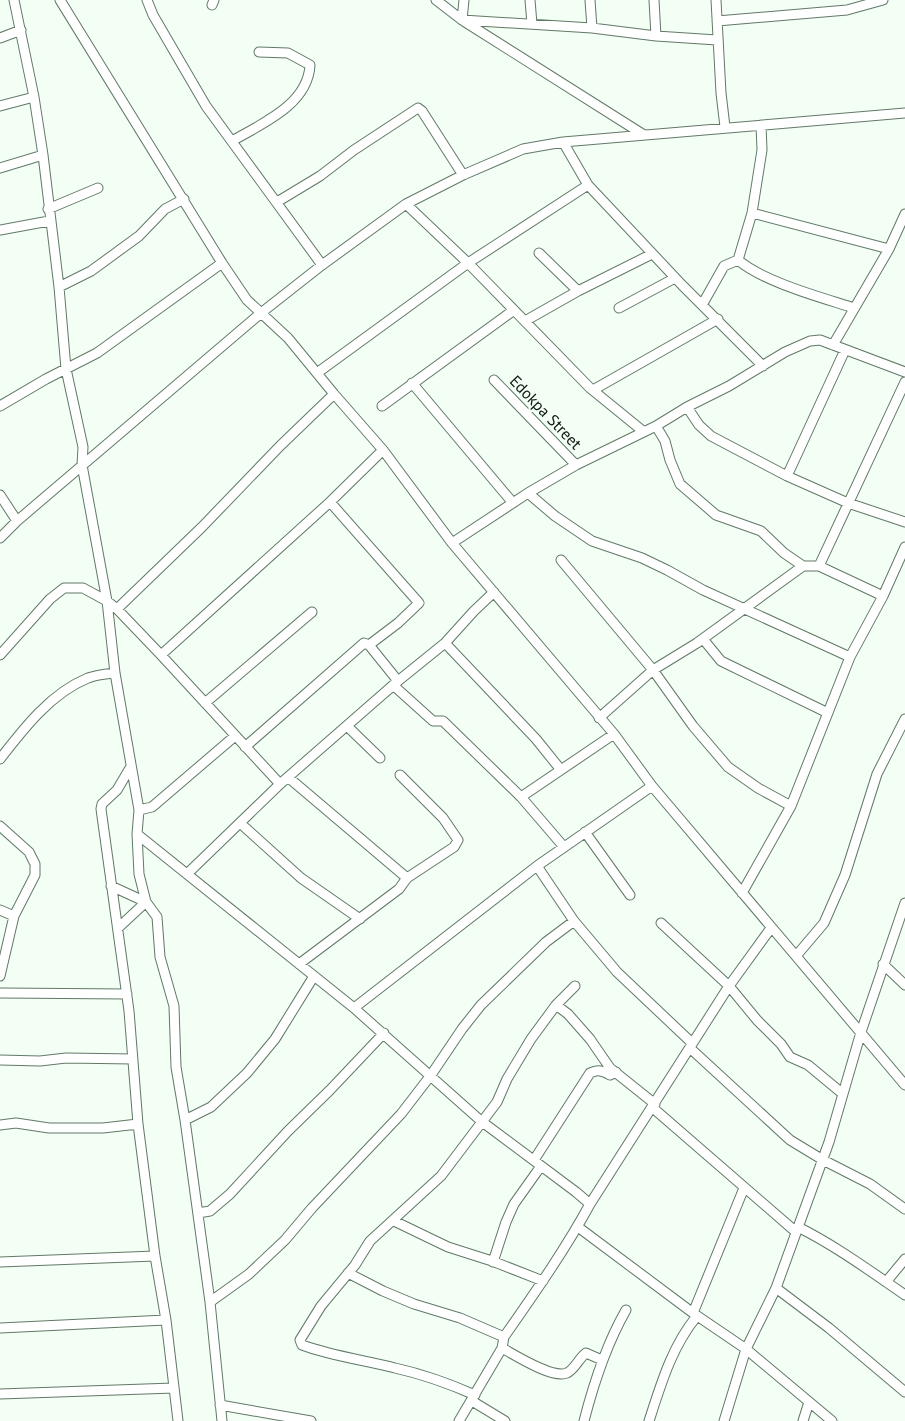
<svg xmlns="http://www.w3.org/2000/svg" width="905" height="1421" viewBox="0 0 905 1421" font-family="'PT Sans',sans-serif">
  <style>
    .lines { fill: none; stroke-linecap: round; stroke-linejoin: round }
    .minor-casing { stroke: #617966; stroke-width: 11 }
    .minor { stroke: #fff; stroke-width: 9 }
    .labels { text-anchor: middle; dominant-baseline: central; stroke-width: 4; stroke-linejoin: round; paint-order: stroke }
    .street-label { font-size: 16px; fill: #0e1710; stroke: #f3fef5 }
  </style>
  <rect width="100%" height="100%" fill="#f3fef5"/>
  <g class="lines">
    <defs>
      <path id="minor" d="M14 0 34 97 43 155 59 287 66 369 83 447 82 465 107 601 115 673 139 810 137 834 139 874 146 902 157 917 160 957 174 1006 176 1067 185 1120 210 1302 222 1421
        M60 0 222 263 247 300 288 338 334 394 383 450 452 543 614 734 652 786 905 1085
        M147 0 153 15 206 106 322 265
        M436 0 462 20 644 135
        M464 0 462 20 592 28 656 36 717 40
        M530 0 532 24
        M590 0 592 28
        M654 0 656 36
        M716 0 721 93 725 127
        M212 5 214 0
        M717 21 847 10 883 0
        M0 38 21 30
        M0 106 34 97
        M232 141C261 124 308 105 310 65L288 53 259 52
        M563 142 588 185 682 285 763 366
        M0 168 43 155
        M277 202 320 176 354 150 418 108 422 111 463 175
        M406 204 468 263 590 388 644 432
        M48 209 98 188
        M752 213 889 249
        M0 230 49 221
        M539 253 578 291
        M738 260 752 213 762 150 761 125
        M738 260C764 282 820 297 854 308
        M59 287 91 271 139 236 165 209 184 199
        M702 305 724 266 738 260
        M619 308 675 278
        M525 321 578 291 652 254
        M833 345 889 249 905 214
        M317 373 468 263 588 185
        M494 380 576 465
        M412 383 513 503
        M593 390 718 319
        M0 406 46 379 97 353 222 263
        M382 406 514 310
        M687 407 699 425 711 436 787 476 848 503 905 522
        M656 426 665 441 670 460 680 484 716 515 761 531 784 553 803 566H819L883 596
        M787 476 845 350
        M528 493 555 516 592 541 642 558 667 570 703 590 850 657
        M0 495 17 521
        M330 502 419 603 398 623 369 645
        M0 538 17 521 261 313 322 265 406 204 463 175 523 149 563 142 905 113
        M452 543 528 493 576 465 656 426 687 407 729 386 785 352 810 341 820 340 905 372
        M561 560 653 670 693 726 728 767 758 788 791 806
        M819 566 905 382
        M117 609 202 527 280 446 334 394
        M703 639 721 661 828 713
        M445 643 536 739 561 770
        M0 655 50 599 64 588H83L107 601 117 609 161 655 280 784
        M161 655 330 502 383 450
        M393 685 433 721H443L521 797 564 847
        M205 703 312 612
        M599 718 653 670 697 643 803 566
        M347 726 380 758
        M245 747 364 643 369 645 398 681
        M0 759C24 728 51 693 88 678 96 675 106 674 115 673
        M130 768 117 790 102 804 101 809 129 1011 138 1124 155 1256 166 1320 178 1421
        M400 775 443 818 458 840 454 847 407 878
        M289 778 407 878 399 889 299 964
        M521 797 614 734
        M139 810 152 807 235 736
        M240 823 301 878 360 919
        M0 826 29 852 35 864V875L14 916 0 976
        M585 832 630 895
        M137 834 354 1008 481 1121 576 1192 590 1204C565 1250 534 1294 504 1337L502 1348 459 1421
        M537 866 574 921 617 972 692 1043
        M187 874 280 784 398 681 445 643 474 611 494 592
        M111 886 146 902 118 928
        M742 893 791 806 850 657 883 596 905 547
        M0 910 14 916
        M661 923 729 986 757 1020 781 1044 790 1057 808 1065 843 1094
        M796 956 824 923 845 875 877 774 905 719
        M883 964 905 985
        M0 993 127 994
        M556 1005 568 1014 590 1039 610 1068 655 1104
        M354 1008 537 866 652 786
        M691 1049 790 1140 823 1160 870 1184 905 1209
        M0 1060 40 1061 66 1058 133 1059
        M653 1108 796 1232
        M185 1120 211 1107 247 1073 275 1039 314 976
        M0 1125 16 1123 49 1128H103L138 1124
        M534 1160 590 1073C598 1069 603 1071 610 1075L616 1072
        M590 1204 729 986 771 928
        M198 1213 210 1211 230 1194 288 1131 330 1090 384 1033
        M394 1221 448 1247 492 1261 543 1281
        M578 1227 693 1313 746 1349 832 1421
        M798 1227C836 1246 870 1271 905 1295
        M0 1262 155 1256
        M493 1262 506 1222 514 1204 541 1166
        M348 1273 383 1291 414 1304 460 1318 504 1337
        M886 1282 905 1259
        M776 1288 829 1328 905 1392
        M210 1302 249 1274 285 1240 312 1208 401 1114 431 1075 462 1029 481 1005 546 942 574 921
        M693 1313 744 1188
        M0 1328 166 1320
        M502 1348C515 1355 552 1379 567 1373 575 1369 579 1358 586 1353L602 1360
        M0 1394 174 1388
        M475 1395C450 1384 422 1374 395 1368 364 1360 332 1356 302 1345L300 1340 321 1306 355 1265 370 1241 441 1176 497 1102 507 1079 531 1039 556 1005 575 986
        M472 1401 505 1421
        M220 1405 311 1421
        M584 1421C594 1382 606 1345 626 1310
        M649 1421C661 1384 672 1346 697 1316
        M724 1421 746 1349 776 1288 829 1142 861 1032 905 903
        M803 1421 809 1402"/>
    </defs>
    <use href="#minor" class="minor-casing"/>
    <use href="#minor" class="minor"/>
  </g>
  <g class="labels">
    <g class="street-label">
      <text transform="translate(546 412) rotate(46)">Edokpa Street</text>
    </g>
  </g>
</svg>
